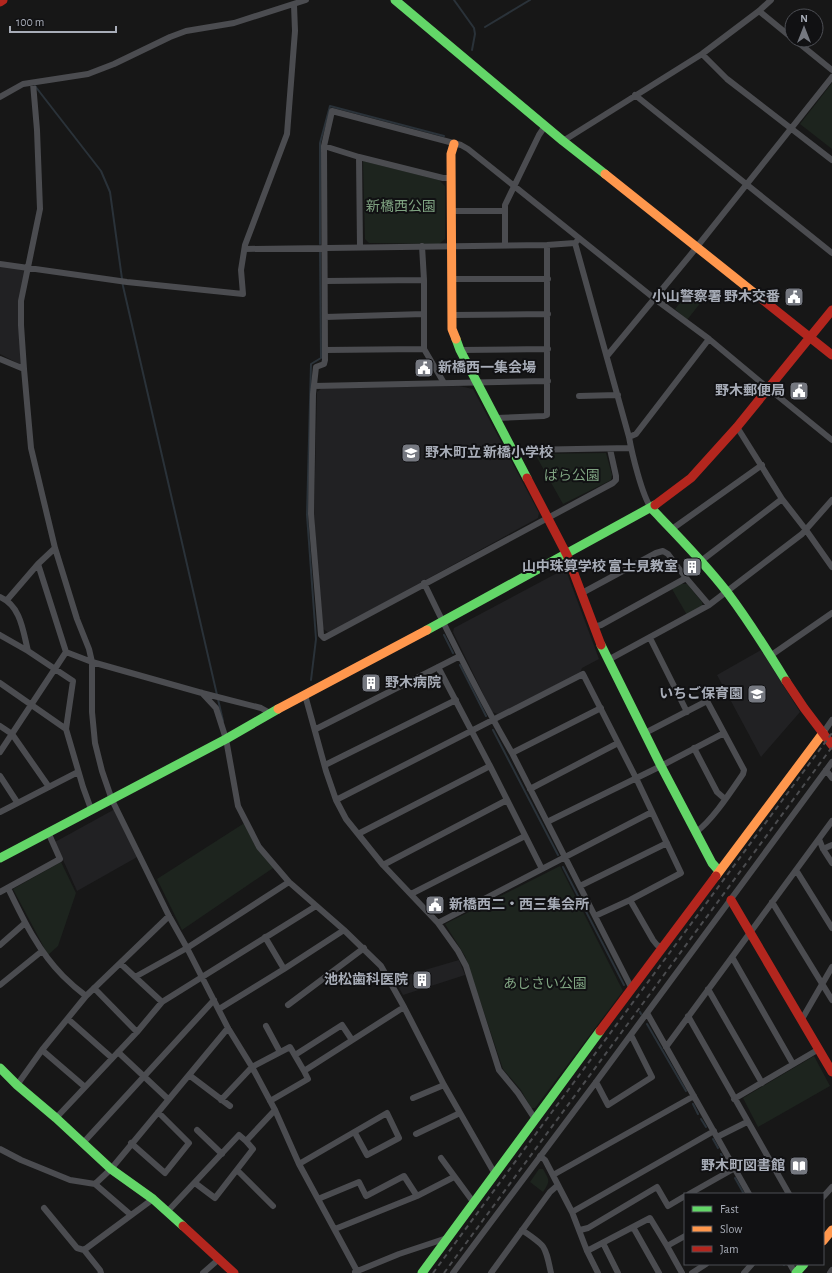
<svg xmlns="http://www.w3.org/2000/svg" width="832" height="1273" viewBox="0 0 832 1273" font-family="'Alegreya Sans','Noto Sans JP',sans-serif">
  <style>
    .built { fill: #212123 }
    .green { fill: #1d241e }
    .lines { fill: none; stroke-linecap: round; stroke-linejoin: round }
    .stream { stroke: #2a3239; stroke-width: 2 }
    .street { stroke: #4b4c50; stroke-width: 6 }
    .fast { stroke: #63d668; stroke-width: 9 }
    .slow { stroke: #ff974d; stroke-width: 9 }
    .jam { stroke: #b3261e; stroke-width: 9 }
    .rail { stroke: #4b4c4f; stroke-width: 2; stroke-dasharray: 5 4; stroke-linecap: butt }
    .labels { text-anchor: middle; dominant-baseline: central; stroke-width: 4; stroke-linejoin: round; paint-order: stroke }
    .park-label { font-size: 14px; fill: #7fa381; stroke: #111113 }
    .poi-label { font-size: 14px; font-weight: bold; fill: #a8adb8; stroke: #111113; text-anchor: end }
  </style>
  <rect width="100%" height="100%" fill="#171717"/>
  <path class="built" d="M0 266 26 270 19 301 21 365 0 354Z
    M459 386 473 389 539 513 538 518 329 633 323 629 314 516 317 392 322 388Z
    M561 571 566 572 567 573 599 659 582 668 580 673 498 714 492 712 453 632 454 628Z
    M761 650 800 712 761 757 717 675Z
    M115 809 139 856 77 891 55 842Z
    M459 960 465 975 403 995 394 979Z"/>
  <path class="green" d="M832 83V149L800 124Z
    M363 161 439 180 445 186V239L439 244 369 243 365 239Z
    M690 291 702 301 687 320 675 309Z
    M606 453 612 475 611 480 563 504 535 454Z
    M681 584H687L702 602V607L687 615 672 589Z
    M246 822 254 844 276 866 182 930 157 879Z
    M61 862 76 893 58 946 48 955 13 889Z
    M560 866 623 991 535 1108H531L521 1090 503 1069 465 956 445 924Z
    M814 1056 830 1086 758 1127 743 1098Z
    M539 1169H543C550 1181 550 1181 543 1192L530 1182Z"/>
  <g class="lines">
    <path class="stream" d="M454 0 474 28 475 34 472 50
      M485 27 530 0
      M35 86 101 171 110 192 123 286 223 721
      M320 244V143L330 106 444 136
      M444 635 453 653
      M460 665 486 716
      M311 680 316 639 307 515 311 364 321 358 320 250
      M493 730 558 855
      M563 867 624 985
      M640 1012 641 1014
      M647 1024 686 1091
      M693 1104 698 1114
      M701 1119 706 1127
      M713 1139 718 1148
      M721 1154 727 1165
      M735 1178 744 1194
      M783 1264 784 1265"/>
    <path class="street" d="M759 11 792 38
      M795 40 832 70
      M702 54 727 79 832 160
      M33 83 37 130 40 209 21 301V325L24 369 31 448 55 548 77 619 89 649 92 662V712L95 743 102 771 112 800 169 916 187 948 228 1028 252 1067 275 1110 299 1164 357 1271
      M635 95 832 253
      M0 97 23 84 88 74 114 64 170 37 186 31 234 23 306 0
      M563 141 702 54 759 11 771 0
      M324 146 359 157 360 247
      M359 157 443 178H451
      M451 211H504
      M577 241 575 243 629 437C632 454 642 495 651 508
      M505 245V205L539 135 545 126
      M422 246 424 280V349L444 383
      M245 249 547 245 575 243
      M0 264 127 282 243 294 241 270 245 245 287 134 295 31 294 5
      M452 279H548
      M325 281 424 280
      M452 315 548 314
      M325 317 424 314
      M325 350 424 349
      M460 350 548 349
      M607 356 692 253 832 77
      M0 359 24 369
      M314 386 548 381
      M579 396 618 395
      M496 418 544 416 547 415V245
      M737 427 782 499 806 530 832 567
      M629 437 636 434 709 339
      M610 449 616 476V480L613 483 324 638 321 635 311 514 313 394 316 367 324 364 325 360 324 146 332 111 461 145 468 149 655 299 709 339 763 384 832 440
      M514 452 523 450 631 448
      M672 529 762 465
      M701 561 782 499
      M38 564 66 652 92 662 202 693 261 708 270 713
      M424 583C452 641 480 698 512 753L632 989
      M582 593 656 553 663 551 668 554 686 578 709 605
      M0 597C21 606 23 631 28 651L73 681 66 729 83 787 91 809
      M7 600 38 564 55 548
      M593 627 601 625 686 578
      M0 635 28 651
      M650 638 687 712
      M770 656 832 613
      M608 660 709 605 802 534 832 500
      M438 667 490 766 542 869
      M0 683 66 729
      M202 693 216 708 226 739 238 806 259 847 289 882 344 930 381 966 404 1007 444 1085 495 1174
      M305 695 326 771 336 800 346 819 383 865 438 923 458 951 466 966 499 1070 518 1093 535 1119
      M0 726 12 734 49 787
      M316 729 460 656
      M645 733 707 701 744 770 743 774C732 790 712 821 696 832
      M823 733 832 720
      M694 748 717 792 725 799
      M0 752 66 652
      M512 753 601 708
      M325 765 456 700
      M826 770 832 778
      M0 776 17 802
      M530 789 618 743
      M336 800 583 674 636 778 681 873 630 900 595 916
      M0 812 78 772
      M547 822 661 766 724 733
      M358 834 490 766
      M819 839 823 849 832 863
      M823 849 832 845
      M383 865 507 800
      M796 870 832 928
      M580 886 667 843
      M8 888C23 919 38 951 63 976 70 983 78 990 86 996
      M0 892 60 859 48 832
      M411 894 525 836
      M630 900 653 940 657 945 663 948
      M772 902 832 1000
      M438 923 652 812
      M265 937 284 969 344 930
      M0 945 25 923
      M732 957 793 1064
      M121 964 135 977
      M0 985 42 951
      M94 988 137 1032
      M708 989 762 1083
      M162 1002 135 977 187 948 289 882
      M288 1005 364 948
      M219 1009 284 969
      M647 1013 749 1194
      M688 1016 789 1194
      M68 1019 112 1058
      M802 1019 832 967
      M266 1026 280 1052
      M666 1047 832 821
      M42 1050 85 1087
      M118 1052 168 1099
      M295 1055 342 1025 352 1040
      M189 1075 230 1106
      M596 1082 608 1105 652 1077 631 1035
      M17 1085 42 1050 86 996 169 916
      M413 1098 444 1085
      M734 1099 819 1049
      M221 1100 252 1067 290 1047 304 1071 404 1007
      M270 1101 308 1079 304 1071
      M56 1118 137 1032 162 1002 316 906
      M197 1130 222 1154
      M416 1134 460 1113
      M717 1137 747 1122
      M83 1143 214 1000
      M131 1143 165 1173 189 1143 158 1112
      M0 1149 21 1160 70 1180 95 1184
      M540 1156 545 1160 572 1212 587 1251 598 1273
      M441 1158 474 1203
      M299 1164 387 1113 399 1138 367 1155 355 1133
      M237 1170 273 1206
      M553 1175 694 1096
      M195 1183 215 1198 253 1149 246 1141
      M689 1194 735 1168
      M417 1196 454 1177
      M823 1197 832 1187
      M318 1199 359 1182 366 1196 404 1176 417 1196 335 1229
      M44 1208 77 1248 84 1250
      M167 1212 239 1135 246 1141 275 1110
      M572 1212 714 1131
      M131 1215 95 1184 111 1169 228 1028
      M633 1227 659 1273
      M522 1230C546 1246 545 1245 551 1273
      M580 1230 588 1228 657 1187 668 1206 685 1196
      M603 1243 618 1273
      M667 1246 685 1236
      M587 1251 650 1218 667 1246 682 1273
      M790 1264 795 1273
      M355 1272 399 1254 447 1238
      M101 1273 100 1270 84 1250 153 1199
      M203 1273 219 1259
      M453 1273 596 1082 832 762
      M491 1273 550 1192 558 1185
      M692 1273 706 1264
      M744 1273 752 1264
      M830 1273 832 1270"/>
    <path class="fast" d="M395 0 563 141 605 174
      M456 339 460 350 527 478
      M651 508C677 535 704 562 727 592 748 620 767 650 786 681
      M427 630 655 505
      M601 645 661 766 712 863 719 871
      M0 858 226 739 278 709
      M0 1068 17 1085 56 1118 111 1169 153 1199 183 1226
      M422 1273 600 1031
      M796 1273 804 1264"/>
    <path class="slow" d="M454 144 451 154 452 329 456 339
      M605 174 758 296
      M278 709 427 630
      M716 876 823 733
      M823 1241 832 1230"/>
    <path class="jam" d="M0 2 3 0
      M758 296 832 355
      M527 478 567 555 601 645
      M655 505 691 478 737 427 832 310
      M786 681 804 708 832 745
      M731 900 832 1072
      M600 1031 716 876
      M183 1226 234 1273"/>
    <path class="rail" d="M433 1273 832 733
      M444 1273 832 747"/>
  </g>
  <defs>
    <symbol id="civic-square" viewBox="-11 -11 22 22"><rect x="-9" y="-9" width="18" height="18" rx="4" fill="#757880" stroke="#111113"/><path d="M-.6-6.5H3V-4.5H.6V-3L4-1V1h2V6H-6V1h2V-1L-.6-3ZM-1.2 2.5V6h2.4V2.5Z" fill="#fff"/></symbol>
    <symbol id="school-square" viewBox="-11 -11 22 22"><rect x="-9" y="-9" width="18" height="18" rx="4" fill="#757880" stroke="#111113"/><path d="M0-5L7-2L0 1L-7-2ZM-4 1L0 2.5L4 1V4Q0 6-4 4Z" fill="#fff"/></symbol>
    <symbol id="building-square" viewBox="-11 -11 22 22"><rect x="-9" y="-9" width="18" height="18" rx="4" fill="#757880" stroke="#111113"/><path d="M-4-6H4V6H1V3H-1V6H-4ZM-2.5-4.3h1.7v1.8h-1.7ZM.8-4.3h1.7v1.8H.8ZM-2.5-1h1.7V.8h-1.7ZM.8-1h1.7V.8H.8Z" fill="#fff"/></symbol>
    <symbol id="library-square" viewBox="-11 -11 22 22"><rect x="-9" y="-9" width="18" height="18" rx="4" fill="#757880" stroke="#111113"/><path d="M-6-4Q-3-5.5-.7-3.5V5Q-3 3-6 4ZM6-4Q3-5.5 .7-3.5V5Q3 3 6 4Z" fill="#fff"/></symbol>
  </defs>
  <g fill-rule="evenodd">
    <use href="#civic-square" x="783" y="286" width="22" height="22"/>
    <use href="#civic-square" x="413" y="357" width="22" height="22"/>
    <use href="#civic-square" x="788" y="380" width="22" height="22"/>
    <use href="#school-square" x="400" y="442" width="22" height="22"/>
    <use href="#building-square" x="681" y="556" width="22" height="22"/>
    <use href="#building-square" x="360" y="672" width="22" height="22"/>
    <use href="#school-square" x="746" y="683" width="22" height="22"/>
    <use href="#civic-square" x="424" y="894" width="22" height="22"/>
    <use href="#building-square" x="411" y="969" width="22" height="22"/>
    <use href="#library-square" x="788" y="1155" width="22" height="22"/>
  </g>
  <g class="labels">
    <g class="park-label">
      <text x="401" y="207">新橋西公園</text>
      <text x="572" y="476">ばら公園</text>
      <text x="545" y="984">あじさい公園</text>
    </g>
    <g class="poi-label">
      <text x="780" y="297">小山警察署 野木交番</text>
      <text x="438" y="368" text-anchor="start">新橋西一集会場</text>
      <text x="785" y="391">野木郵便局</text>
      <text x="425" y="453" text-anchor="start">野木町立 新橋小学校</text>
      <text x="678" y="567">山中珠算学校 富士見教室</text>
      <text x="385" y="683" text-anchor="start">野木病院</text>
      <text x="743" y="694">いちご保育園</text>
      <text x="449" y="905" text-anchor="start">新橋西二・西三集会所</text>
      <text x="408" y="980">池松歯科医院</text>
      <text x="785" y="1166">野木町図書館</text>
    </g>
  </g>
  <rect x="684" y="1193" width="140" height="72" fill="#111113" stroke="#4d4f55"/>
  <rect x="692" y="1206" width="20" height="6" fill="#63d668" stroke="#4d4f55"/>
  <text x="720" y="1213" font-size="12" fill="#a8adb8">Fast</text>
  <rect x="692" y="1226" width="20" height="6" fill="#ff974d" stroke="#4d4f55"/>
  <text x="720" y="1233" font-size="12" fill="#a8adb8">Slow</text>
  <rect x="692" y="1246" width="20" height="6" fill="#b3261e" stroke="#4d4f55"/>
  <text x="720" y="1253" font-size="12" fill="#a8adb8">Jam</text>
  <g transform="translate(804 28)"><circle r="19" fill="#111113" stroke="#4d4f55"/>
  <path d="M0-3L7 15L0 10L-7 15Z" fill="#757880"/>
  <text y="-6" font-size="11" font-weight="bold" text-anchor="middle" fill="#a8adb8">N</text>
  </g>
  <path d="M10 26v6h106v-6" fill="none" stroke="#a8adb8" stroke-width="2"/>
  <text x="16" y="26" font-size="12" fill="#a8adb8" stroke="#111113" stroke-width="3" paint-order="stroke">100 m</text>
</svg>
